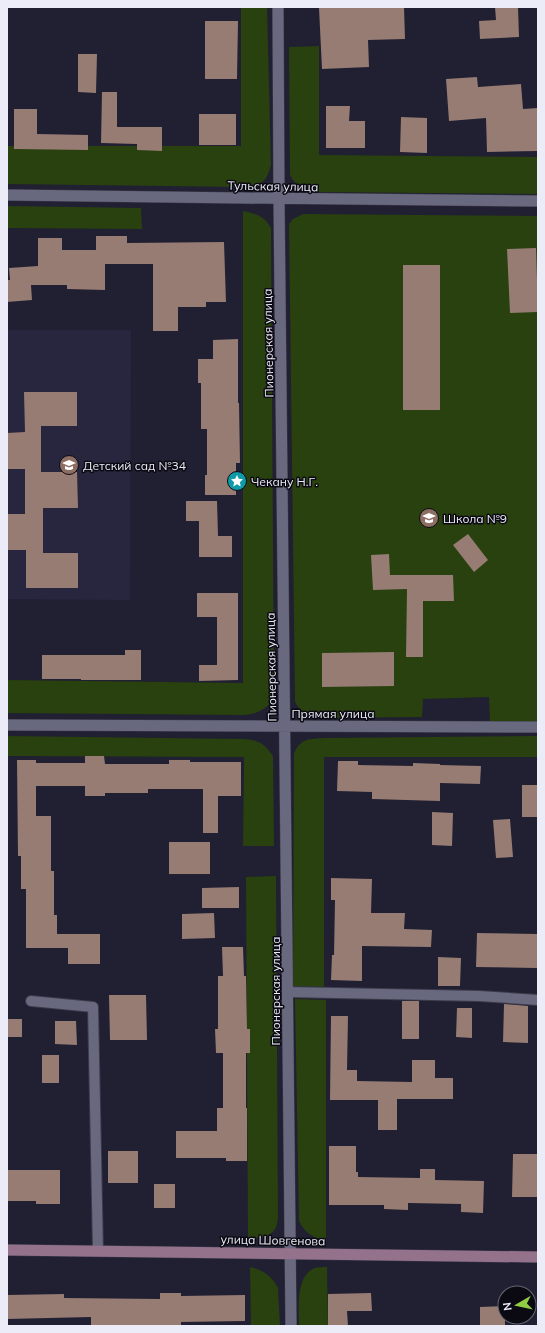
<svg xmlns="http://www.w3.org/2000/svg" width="545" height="1333" viewBox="0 0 545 1333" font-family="Mulish,sans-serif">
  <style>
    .built { fill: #28263f }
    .green { fill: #28410f }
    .building { fill: #967c73 }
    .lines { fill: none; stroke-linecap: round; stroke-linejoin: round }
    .service-casing { stroke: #3c3b4a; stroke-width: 12 }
    .minor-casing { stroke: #3c3b4a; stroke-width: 12 }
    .secondary-casing { stroke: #3c3b4a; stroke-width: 12 }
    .service { stroke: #68687e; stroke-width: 10 }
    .minor { stroke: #68687e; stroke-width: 11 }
    .secondary { stroke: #94728c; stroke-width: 11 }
    .labels { text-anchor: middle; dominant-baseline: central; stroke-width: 3; stroke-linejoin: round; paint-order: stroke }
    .street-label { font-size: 12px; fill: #ececf9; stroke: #0b0a12 }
    .poi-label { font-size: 12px; fill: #ececf9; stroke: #0b0a12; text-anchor: start }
  </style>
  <rect width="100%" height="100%" fill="#211f32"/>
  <path class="built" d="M7 330H131L130 600 7 599Z"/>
  <path class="green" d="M241 7H267L271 165C266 185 260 185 241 187L7 184V146H241Z
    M319 46V155L538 157V194L319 192C307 190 295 187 290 175L289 47Z
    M7 206 141 208 142 229 7 228Z
    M243 211C256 214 264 215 271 228L274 700C264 710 258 714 243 715L7 713V680L243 683Z
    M303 214 538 216V722H490L489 697 423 699 422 717 311 718 303 714 295 702 289 224 293 219Z
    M7 736 244 739C259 740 265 744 273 756L274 846H243L244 757 7 756Z
    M538 736V757H324V987L293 986 294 754C300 738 309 739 324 738Z
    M276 876 278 1219C277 1222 277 1227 275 1229 270 1238 257 1238 248 1238L246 877Z
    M295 999 326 1000V1240C313 1238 305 1233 299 1221Z
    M250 1267C262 1269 273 1277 278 1288L280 1326H251Z
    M327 1267 328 1326H299C299 1310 295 1275 315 1268 318 1267 323 1267 327 1267Z"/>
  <path class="building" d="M337 7H404L405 39 368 40 369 67 322 69 319 8Z
    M495 7H518L519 37 480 39 479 21 496 20Z
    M205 21H238L237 79H205Z
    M78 54H97L96 93 78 92Z
    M477 77 478 87 521 84 523 109 538 108V151L487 152 486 118 449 121 446 79Z
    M102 92H117V127H162V151L137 150V144L101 143Z
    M326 106H350L349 121H365V148H326Z
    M14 109H37V134L88 135V150L14 149Z
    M199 114H236V145H199Z
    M401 117 427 118V153L400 152Z
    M96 236H127V243L224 242 226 302H206V307H178V331H153V264H105V290L67 289V285H31L32 300 7 302V280H10L9 268 38 266V238H62V250H96Z
    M536 248 538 312 510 313 507 249Z
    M403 265H440V410H403Z
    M238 339V403H239L240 463H236V495H205V475H207V429H201V383H198V359H213V340Z
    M24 392H77V426H41V472H77L78 508H43V553H78V588H26V550H7V514H25V469H7V433L25 432Z
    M186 501H217L218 536H232V557H199V521H186Z
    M468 534 488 560 474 572 453 545Z
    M389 554 390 575H453L454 601H423V657H406L407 589 373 590 371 555Z
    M197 593H238V680L199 681V665H217V617H197Z
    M125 650H141V680H81V679H42V655H125Z
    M394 652V686L322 687V653Z
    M85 756H104L105 764H169V760H190V762H241V796H218V833H203V789H148V793H105V796H85V786H36V816H51V871H54V915H57V934H100V964H68V948H26V889H21V856H18L17 760H36V763H85Z
    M338 761H358V765L413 766V763L440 764V765L481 766 480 784 440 783V801L372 799V792L337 791Z
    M522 785H538V817H522Z
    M432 812 453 813 452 846 432 845Z
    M510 819 513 857 496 858 493 820Z
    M169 842H210V874H169Z
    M331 878 372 879 371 913H405L404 929 432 930 431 947 362 946V981L331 980 332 955H334L335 900H331Z
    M239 887V908H202V888Z
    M214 913 215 938 182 939V914Z
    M477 933 537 934V968L476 967Z
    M222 947H243L244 976H246L247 1029H250V1053H246V1108H247V1161H226V1158H176V1131H217V1108H223V1053H216L215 1029H218V976H223Z
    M438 957 461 958 460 986H438Z
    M109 995H146L147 1040H110Z
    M402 1001H419V1039H402Z
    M504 1004 528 1006V1043L503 1042Z
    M457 1008H472V1038L456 1037Z
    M331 1016H348L347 1070H357V1081L412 1082V1060H435V1078H453V1099H397V1130H378V1100H330Z
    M7 1019H22V1037H7Z
    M55 1021H76L77 1045 55 1044Z
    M42 1055H59V1083H42Z
    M329 1146H356V1172H358V1177L420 1178V1169H435V1180L484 1181 483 1213 461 1212V1204L408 1203V1210L384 1209V1205H329Z
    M108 1151H138V1183H108Z
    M513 1154H538V1197H512Z
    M7 1170H60V1204H36V1201H7Z
    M154 1184H175V1208H154Z
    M160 1293H181V1296L245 1295V1321L181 1322V1325L91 1326V1317L7 1319V1295L64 1294V1298L160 1299Z
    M371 1293 372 1311H347L348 1326H328V1294Z
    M505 1306V1326H480V1307Z"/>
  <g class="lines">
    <defs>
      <path id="service" d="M288 992 479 996 538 1000
        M31 1001 93 1007 98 1251"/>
      <path id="minor" d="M278 7 279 199 291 1326
        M7 195 242 198 538 201
        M7 725 538 727"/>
      <path id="secondary" d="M7 1250 538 1257"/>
    </defs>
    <use href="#service" class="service-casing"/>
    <use href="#minor" class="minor-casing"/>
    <use href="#secondary" class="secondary-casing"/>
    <use href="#service" class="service"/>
    <use href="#minor" class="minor"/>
    <use href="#secondary" class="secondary"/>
  </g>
  <defs>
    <symbol id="school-disc" viewBox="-11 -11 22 22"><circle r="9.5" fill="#8d6e63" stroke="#0b0a12"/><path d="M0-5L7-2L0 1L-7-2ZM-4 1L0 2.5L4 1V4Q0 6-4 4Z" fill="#fff"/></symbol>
    <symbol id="sight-disc" viewBox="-11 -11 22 22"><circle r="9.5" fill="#0f9aa8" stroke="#0b0a12"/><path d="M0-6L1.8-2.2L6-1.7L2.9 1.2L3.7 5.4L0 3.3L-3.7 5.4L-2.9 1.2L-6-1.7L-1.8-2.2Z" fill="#fff"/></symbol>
  </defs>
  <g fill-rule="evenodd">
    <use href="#school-disc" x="58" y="454" width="22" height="22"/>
    <use href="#sight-disc" x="226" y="470" width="22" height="22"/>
    <use href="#school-disc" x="418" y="507" width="22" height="22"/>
  </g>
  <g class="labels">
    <g class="street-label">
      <text transform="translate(273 186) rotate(1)">Тульская улица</text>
      <text transform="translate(268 343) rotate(-91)">Пионерская улица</text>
      <text transform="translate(271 667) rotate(-91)">Пионерская улица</text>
      <text x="333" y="713">Прямая улица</text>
      <text transform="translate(275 991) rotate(-90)">Пионерская улица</text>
      <text transform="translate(273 1240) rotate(1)">улица Шовгенова</text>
    </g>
    <g class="poi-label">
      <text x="83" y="465">Детский сад №34</text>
      <text x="251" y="481">Чекану Н.Г.</text>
      <text x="443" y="518">Школа №9</text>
    </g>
  </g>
  <rect width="545" height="1333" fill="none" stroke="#ececf9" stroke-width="16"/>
  <g transform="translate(517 1305) rotate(261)"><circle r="19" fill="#0b0a12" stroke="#65646e"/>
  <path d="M0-3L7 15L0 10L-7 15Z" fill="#90cd41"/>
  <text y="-6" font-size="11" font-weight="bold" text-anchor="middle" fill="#ececf9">N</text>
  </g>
</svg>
